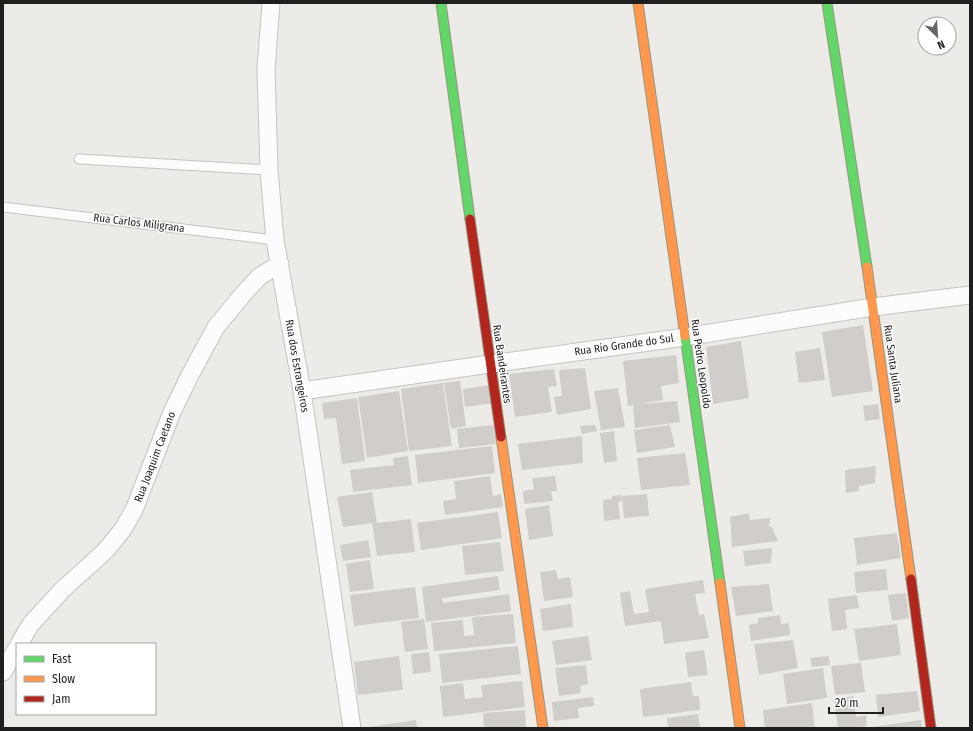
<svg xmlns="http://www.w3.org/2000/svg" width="973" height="731" viewBox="0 0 973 731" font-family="'Fira Sans Condensed',sans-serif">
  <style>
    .building { fill: #d0cdcb }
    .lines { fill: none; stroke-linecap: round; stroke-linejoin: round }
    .lane-casing { stroke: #c4c3c2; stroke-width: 11 }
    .street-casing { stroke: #c4c3c2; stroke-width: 19 }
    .fast-casing { stroke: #949581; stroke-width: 11 }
    .slow-casing { stroke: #949581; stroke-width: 11 }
    .jam-casing { stroke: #949581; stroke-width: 11 }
    .lane { stroke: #fcfcfc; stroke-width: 9 }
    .street { stroke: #fcfcfc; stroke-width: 17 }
    .fast { stroke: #63d668; stroke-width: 9 }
    .slow { stroke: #ff974d; stroke-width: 9 }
    .jam { stroke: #b3261e; stroke-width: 9 }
    .labels { text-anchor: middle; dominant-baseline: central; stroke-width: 3; stroke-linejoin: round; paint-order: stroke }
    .street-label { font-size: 11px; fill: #1f1f1f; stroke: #fff }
  </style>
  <rect width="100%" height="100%" fill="#edebe8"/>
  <path class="building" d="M863 325 873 391 832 397 822 332Z
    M741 341 749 398 713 404 706 347Z
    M820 348 825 380 799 383 795 352Z
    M676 355 679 383 661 386 663 400 639 404 677 401 680 422 635 428 633 405 628 406 623 361Z
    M585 368 591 409 557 415 554 397 562 396 559 370Z
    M554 369 557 386 548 387 552 412 515 417 509 374Z
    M460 381 466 426 451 429 444 383Z
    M443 383 452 446 409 451 401 389Z
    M491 385 494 403 465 407 463 389Z
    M618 388 625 427 601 430 594 391Z
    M399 391 408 451 367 458 358 397Z
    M357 398 365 461 342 464 336 418 324 419 322 403Z
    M878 404 880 419 865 421 863 406Z
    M493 425 496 444 459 448 457 429Z
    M595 425 597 431 582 434 580 426Z
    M670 425 675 447 637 453 634 430Z
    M614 431 617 461 604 463 600 433Z
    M582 436 583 463 522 470 518 444Z
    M492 446 495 473 418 483 415 455Z
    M685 453 690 485 641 490 637 458Z
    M408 456 412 485 353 492 350 470 394 465 393 458Z
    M876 466 875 483 859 486V491L846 493 845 470Z
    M490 476 493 496 501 494 503 507 445 515 443 501 456 499 454 481Z
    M555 476 557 491H551L553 501 524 504 523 491 534 489 532 478Z
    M372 492 377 523 411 519 415 552 377 556 372 523 343 527 337 497Z
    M647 494 649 516 624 518 622 496Z
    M621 495 622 501 618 502 620 519 604 521 603 500 612 499V496Z
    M549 505 553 536 529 540 525 509Z
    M498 512 502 538 421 550 417 523Z
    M749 513 750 520 770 518 769 527H772L778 541 732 547 730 517Z
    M897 533 901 558 857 565 854 538Z
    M368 540 371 557 343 561 340 545Z
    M500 542 504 571 465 575 462 546Z
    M772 548 771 563 745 566 743 551Z
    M370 560 374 589 350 592 346 564Z
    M886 569 888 590 856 593 854 572Z
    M556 570 558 579 570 577 573 597 544 601 540 572Z
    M498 576 500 590 442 598 443 603 509 594 511 611 426 622 422 587Z
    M703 580 705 593 695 594 699 615 704 614 709 638 664 644 661 621 625 626 620 593 630 591 634 614 649 612 645 589Z
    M769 584 773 611 736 616 731 587Z
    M415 587 419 618 354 626 350 595Z
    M906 593 909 618 892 621 888 595Z
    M857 595 859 608 845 610 847 629 832 631 828 599Z
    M571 604 573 627 543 631 540 609Z
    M513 614 516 643 434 651 431 623 463 620 464 636 474 635 472 617Z
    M780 615 781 624 789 623 790 635 751 641 749 625 758 623V618Z
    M424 619 428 649 405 652 401 622Z
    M897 624 901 655 859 661 854 629Z
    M588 636 592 660 556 665 552 641Z
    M793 640 798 668 759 675 754 644Z
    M518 646 521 674 442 683 439 654Z
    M704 650 708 675 688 677 685 653Z
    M429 652 431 672 413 674 411 654Z
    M399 656 403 690 358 695 354 662Z
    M829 656 830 665 812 667 810 658Z
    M861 663 865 692 835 695 831 666Z
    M586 665 588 684 580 686 581 693 559 696 555 668Z
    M823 668 827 698 787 704 783 674Z
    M522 681 525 707 443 717 440 686 463 683 465 699 483 697 481 685Z
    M691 682 693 696H699L700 710 643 717 640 689Z
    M917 691 920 711 878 717 876 695Z
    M854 696 856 717 866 715 867 726 853 728H838L834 699Z
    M593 697 594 706 578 708 579 718 554 721 552 702Z
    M812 703 815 728H765L763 710Z
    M525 710 526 728H484L483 713Z
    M698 714 700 728H668L667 718Z
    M416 720 417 728H369V727Z
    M921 720 922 728H872V727Z"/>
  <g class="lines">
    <defs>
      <path id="lane" d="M79 159 269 170
        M3 207 275 240"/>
      <path id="street" d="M271 3 266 69 269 170 275 240 302 391 352 728
        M302 391 490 364 685 337 873 307 970 295
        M19 644 31 624 63 589 91 564 107 549 123 529 134 510 172 412 190 375 216 327 244 293 260 276 280 264
        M3 672 17 648"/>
      <path id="fast" d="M441 3 470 219
        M827 3 867 267
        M685 336 720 583"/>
      <path id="slow" d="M638 3 685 336
        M867 267 911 579
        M501 437 543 728
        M720 583 740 728"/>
      <path id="jam" d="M470 219 501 437
        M911 579 931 728"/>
    </defs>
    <use href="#lane" class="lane-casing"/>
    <use href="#street" class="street-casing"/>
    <use href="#fast" class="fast-casing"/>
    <use href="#slow" class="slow-casing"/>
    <use href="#jam" class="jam-casing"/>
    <use href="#lane" class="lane"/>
    <use href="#street" class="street"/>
    <use href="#fast" class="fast"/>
    <use href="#slow" class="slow"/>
    <use href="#jam" class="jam"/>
  </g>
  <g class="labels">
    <g class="street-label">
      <text transform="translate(139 223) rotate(7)">Rua Carlos Miligrana</text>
      <text transform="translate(624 345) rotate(-8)">Rua Rio Grande do Sul</text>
      <text transform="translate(502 364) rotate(82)">Rua Bandeirantes</text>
      <text transform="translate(701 364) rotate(82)">Rua Pedro Leopoldo</text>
      <text transform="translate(893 364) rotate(82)">Rua Santa Juliana</text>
      <text transform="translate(297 366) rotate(80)">Rua dos Estrangeiros</text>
      <text transform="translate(155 457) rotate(-69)">Rua Joaquim Caetano</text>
    </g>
  </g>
  <rect width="973" height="731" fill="none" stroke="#1f1f1f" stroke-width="8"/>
  <rect x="16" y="643" width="140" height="72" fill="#ffffff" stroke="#a5a5a5"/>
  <rect x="24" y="656" width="20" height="6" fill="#63d668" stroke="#a5a5a5"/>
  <text x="52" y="663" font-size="12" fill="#1f1f1f">Fast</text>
  <rect x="24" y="676" width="20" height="6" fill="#ff974d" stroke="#a5a5a5"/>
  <text x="52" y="683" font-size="12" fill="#1f1f1f">Slow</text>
  <rect x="24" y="696" width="20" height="6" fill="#b3261e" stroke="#a5a5a5"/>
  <text x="52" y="703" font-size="12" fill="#1f1f1f">Jam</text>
  <g transform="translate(937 36) rotate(155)"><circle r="19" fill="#ffffff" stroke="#a5a5a5"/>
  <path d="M0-3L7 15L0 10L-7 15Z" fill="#676665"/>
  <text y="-6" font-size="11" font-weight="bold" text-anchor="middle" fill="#1f1f1f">N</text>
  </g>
  <path d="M829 707v6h54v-6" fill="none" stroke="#1f1f1f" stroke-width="2"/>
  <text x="835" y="707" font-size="12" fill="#1f1f1f" stroke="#ffffff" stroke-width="3" paint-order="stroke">20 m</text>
</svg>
